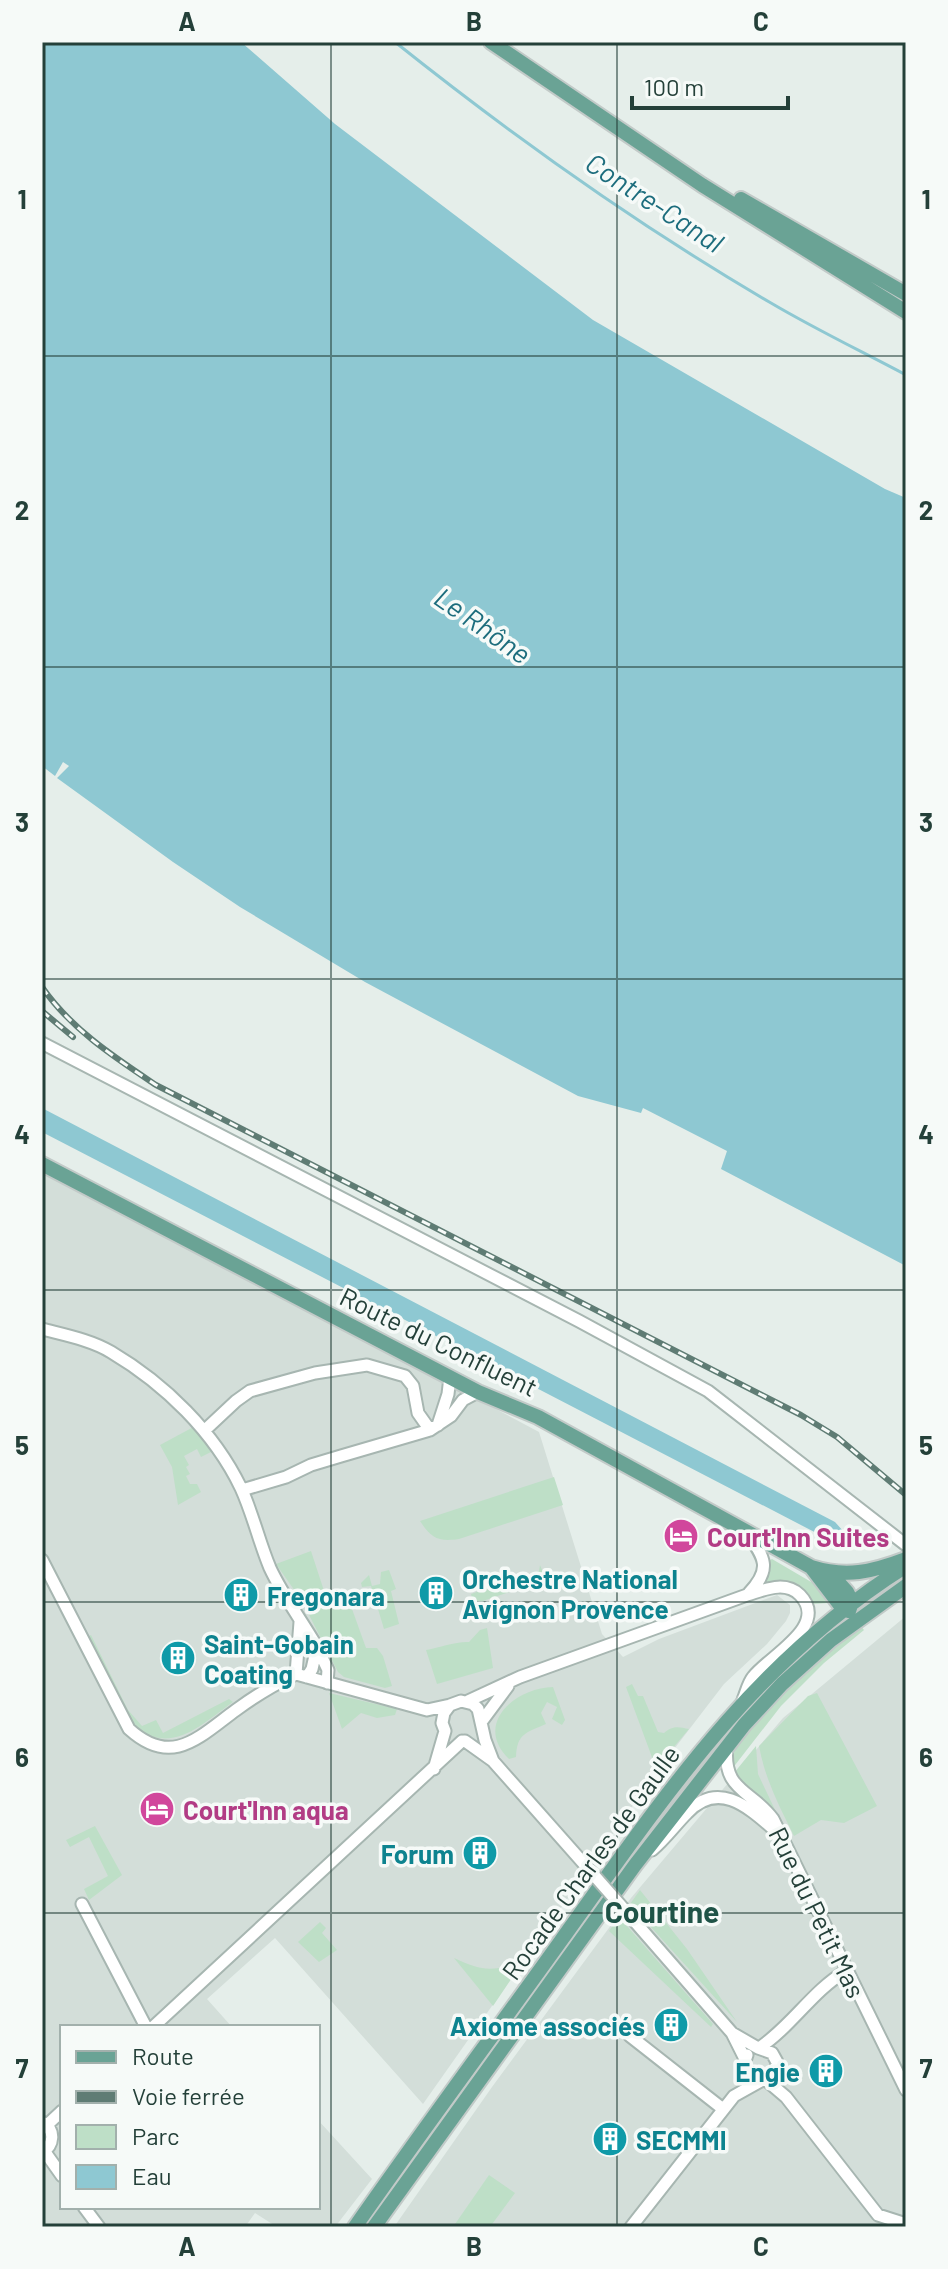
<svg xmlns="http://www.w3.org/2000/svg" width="948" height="2269" viewBox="0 0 948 2269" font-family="Barlow,sans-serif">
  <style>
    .built { fill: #d3ded9 }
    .green { fill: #bedfc7 }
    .water { fill: #8ec8d2 }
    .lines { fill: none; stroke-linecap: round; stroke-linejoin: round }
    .stream { stroke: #8ec8d2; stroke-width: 3 }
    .minor-casing { stroke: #a7b6b1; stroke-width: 15 }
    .major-casing { stroke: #c2cac8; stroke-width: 18 }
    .minor { stroke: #fff; stroke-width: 11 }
    .major { stroke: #6aa395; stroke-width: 14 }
    .rail-casing { stroke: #5f7c74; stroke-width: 6 }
    .rail { stroke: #f6faf8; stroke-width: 3; stroke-dasharray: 9; stroke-linecap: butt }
    .minor-bridge-casing { stroke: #a7b6b1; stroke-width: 15; stroke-linecap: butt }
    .minor-bridge { stroke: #fff; stroke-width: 11 }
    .grid { fill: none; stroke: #244039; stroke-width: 2; stroke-opacity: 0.55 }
    .labels { text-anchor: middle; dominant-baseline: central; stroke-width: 7; stroke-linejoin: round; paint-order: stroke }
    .street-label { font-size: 26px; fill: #244039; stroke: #f6faf8 }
    .hotel-label { font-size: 26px; font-weight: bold; fill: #b23c85; stroke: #f6faf8; text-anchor: start }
    .culture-label { font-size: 26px; font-weight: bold; fill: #0d838f; stroke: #f6faf8; text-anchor: start }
    .water-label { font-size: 28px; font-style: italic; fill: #1d6d7d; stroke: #f6faf8 }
    .quarter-label { font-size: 30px; font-weight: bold; fill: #1f5347; stroke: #f6faf8 }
    .neatline { fill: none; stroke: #244039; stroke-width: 3 }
    .grid-label { font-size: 26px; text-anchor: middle; font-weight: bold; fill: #244039 }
  </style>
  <rect width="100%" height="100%" fill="#e5eeea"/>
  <path class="built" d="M42 1171 265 1286 539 1432 602 1634 623 1657 659 1639 777 1595 790 1605V1613L786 1621 767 1644 724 1684 658 1770 423 2104 275 1938 207 1999 232 2027H62V2207H318V2120L372 2179 335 2227H277L255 2213 245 2227H42Z
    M906 1616V2227H394L492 2087 631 1898 783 1718Z"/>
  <path class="green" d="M199 1424 213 1451 201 1457 197 1449 184 1456 189 1465 186 1467 190 1474 186 1476 190 1484H197L201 1492 178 1505 172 1467 160 1445Z
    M554 1477 563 1505 459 1539C438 1542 431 1538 420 1521Z
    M311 1551 327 1600 347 1595 366 1648H377L383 1656 392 1686 385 1688 344 1677 338 1672 302 1601 276 1564Z
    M772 1559 818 1586 829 1598 828 1603 812 1604C802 1581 785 1580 763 1587L762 1585 768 1561Z
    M540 1565 545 1577 539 1582 474 1604 471 1594 539 1571Z
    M389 1570 396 1589 391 1591 399 1624 384 1629 371 1586 362 1587 361 1583 369 1575 372 1586 380 1584 381 1572Z
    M860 1625 864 1630 824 1663 781 1706 732 1769 730 1767 736 1744 772 1703 803 1673Z
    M487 1628 493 1668 437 1684 426 1650C437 1648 458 1641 469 1642L480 1630Z
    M91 1635 128 1710 142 1726 156 1720 163 1733 229 1699 233 1702C201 1725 170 1757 133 1725L86 1638Z
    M769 1681 773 1685 616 1887 611 1880 694 1767Z
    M632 1684 638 1696H643L658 1732 664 1733C673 1725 679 1727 689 1729L656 1768 626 1687Z
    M553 1687 565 1720 562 1725 552 1719 557 1707 547 1702 541 1713 546 1724C526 1733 517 1733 516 1757L509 1759C473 1724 515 1688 553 1687Z
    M329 1693 397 1709 395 1715 377 1718 361 1713 342 1729Z
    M817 1693 877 1806 844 1823 821 1820 794 1836C779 1806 765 1779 759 1746L808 1696Z
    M756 1746 758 1774 777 1814C764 1798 743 1791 734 1773Z
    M95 1826 122 1875 89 1900 84 1889 108 1876 89 1837 70 1847 66 1840Z
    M640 1890 687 1949 737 2022 630 1904Z
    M600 1895 604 1902 370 2227H362Z
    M619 1917 713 2024 711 2027 609 1931Z
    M320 1922 326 1928 322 1933 337 1950 319 1962 298 1942Z
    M534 1945 493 2006 454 1958C482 1971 491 1972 521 1962L518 1956Z
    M489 2175 515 2193 490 2227H453Z"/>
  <path class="water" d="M42 42H241L335 124 593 320 885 489 906 498V1266L721 1169 727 1151 643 1108 641 1113 578 1096 365 982 240 907 173 862 57 778 69 766 63 762 55 776 42 766Z
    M42 1108 835 1522 844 1532 853 1536 850 1545H841L826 1538 42 1132Z"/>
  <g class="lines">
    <path class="stream" d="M395 42C514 137 639 226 771 303 815 329 861 351 906 375"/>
    <defs>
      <path id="minor" d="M42 1043 579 1321 708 1391 906 1545
        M42 1329C65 1335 91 1340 111 1352 165 1384 214 1432 241 1488 253 1514 259 1542 270 1568 283 1596 302 1621 317 1647L312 1669 307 1677
        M438 1425 448 1394 450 1377
        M205 1430 236 1401 250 1391 315 1373 367 1365 405 1376 413 1386 418 1413 430 1430
        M242 1490 286 1477 311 1465 341 1456 430 1430 451 1416 463 1400 478 1392
        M747 1533C765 1558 772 1569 749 1593
        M42 1560 129 1729C172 1768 199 1737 236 1710 255 1696 275 1684 296 1674L427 1710 450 1705
        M317 1647 328 1670 327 1683
        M296 1674 300 1622
        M468 1701 520 1677 747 1595C764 1590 785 1580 800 1595 830 1626 769 1656 753 1677 748 1683 746 1693 743 1700
        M482 1721 508 1686
        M465 1741 493 1761 585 1865
        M727 1745C722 1792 751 1789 773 1819L906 2090
        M434 1769 445 1731 442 1723 444 1713 450 1705 461 1701 473 1704 478 1709 485 1740 493 1761
        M652 1850C665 1839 675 1825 687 1813 720 1778 751 1810 778 1833
        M82 1904 146 2027
        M629 1915 732 2033 745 2059
        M153 2027 462 1741
        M630 2036 723 2109
        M759 2048C792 2026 812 1991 846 1971
        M747 2055 744 2064 747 2074 761 2081
        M766 2080 786 2097 878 2215 906 2224
        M42 2122C56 2130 54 2145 42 2153
        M47 2125 62 2111
        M45 2152 62 2176
        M84 2207 99 2227
        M631 2227 734 2096 775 2073 777 2062 772 2053 758 2048 732 2033"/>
      <path id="major" d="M491 42 702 185 906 312
        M741 199 906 294
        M42 1164 478 1392 538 1417 811 1567C846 1578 872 1572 906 1559
        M811 1567 843 1609 849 1611
        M829 1572 847 1592 852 1602 849 1611
        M355 2227C422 2131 492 2037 560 1942 664 1797 752 1663 906 1566
        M374 2227 635 1865 744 1725 782 1684 831 1640 906 1586"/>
    </defs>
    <use href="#minor" class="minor-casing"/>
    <use href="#major" class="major-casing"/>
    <use href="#minor" class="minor"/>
    <use href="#major" class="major"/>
    <defs>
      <path id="rail" d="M42 987C71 1029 114 1057 156 1085L801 1415 837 1437 906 1495
        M42 1011 73 1037"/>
    </defs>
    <use href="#rail" class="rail-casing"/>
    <use href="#rail" class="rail"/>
    <defs>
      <path id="minor-bridge" d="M585 1865 629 1915"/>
    </defs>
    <use href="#minor-bridge" class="minor-bridge-casing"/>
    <use href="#minor-bridge" class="minor-bridge"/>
  </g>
  <path class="grid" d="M331 42V2227M617 42V2227M42 356H906M42 667H906M42 979H906M42 1290H906M42 1602H906M42 1913H906"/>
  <defs>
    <symbol id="hotel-disc" viewBox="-11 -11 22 22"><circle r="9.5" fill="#d1479c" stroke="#f6faf8"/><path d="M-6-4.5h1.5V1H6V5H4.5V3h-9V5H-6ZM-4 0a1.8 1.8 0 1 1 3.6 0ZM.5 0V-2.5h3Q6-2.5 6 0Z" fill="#fff"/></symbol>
    <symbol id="building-disc" viewBox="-11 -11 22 22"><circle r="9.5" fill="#0f9aa8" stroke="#f6faf8"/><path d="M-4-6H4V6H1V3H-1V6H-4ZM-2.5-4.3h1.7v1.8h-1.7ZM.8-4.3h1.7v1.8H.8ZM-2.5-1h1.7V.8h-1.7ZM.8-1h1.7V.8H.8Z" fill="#fff"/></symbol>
  </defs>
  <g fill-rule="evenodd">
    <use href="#hotel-disc" x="661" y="1516" width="40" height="40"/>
    <use href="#building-disc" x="416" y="1573" width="40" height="40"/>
    <use href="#building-disc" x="221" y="1575" width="40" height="40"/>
    <use href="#building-disc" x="158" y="1638" width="40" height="40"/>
    <use href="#hotel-disc" x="137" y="1789" width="40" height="40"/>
    <use href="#building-disc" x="460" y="1833" width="40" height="40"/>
    <use href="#building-disc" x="651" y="2005" width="40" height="40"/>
    <use href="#building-disc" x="806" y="2051" width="40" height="40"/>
    <use href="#building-disc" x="590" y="2119" width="40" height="40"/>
  </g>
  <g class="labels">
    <g class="street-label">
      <text transform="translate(439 1341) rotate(26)">Route du Confluent</text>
      <text transform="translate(590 1862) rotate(-54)">Rocade Charles de Gaulle</text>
      <text transform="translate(818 1912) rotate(64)">Rue du Petit Mas</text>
    </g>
    <g class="hotel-label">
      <text x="707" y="1536">Court'Inn Suites</text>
      <text x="183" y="1809">Court'Inn aqua</text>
    </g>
    <g class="culture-label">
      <text x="462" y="1578">Orchestre National<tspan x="462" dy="30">Avignon Provence</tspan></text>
      <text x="267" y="1595">Fregonara</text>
      <text x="204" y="1643">Saint-Gobain<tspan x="204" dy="30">Coating</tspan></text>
      <text x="454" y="1853" text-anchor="end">Forum</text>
      <text x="645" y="2025" text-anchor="end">Axiome associés</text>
      <text x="800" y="2071" text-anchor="end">Engie</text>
      <text x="636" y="2139">SECMMI</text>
    </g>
    <g class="water-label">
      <text transform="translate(655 202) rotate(33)">Contre-Canal</text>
      <text transform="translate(483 625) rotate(35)">Le Rhône</text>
    </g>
    <g class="quarter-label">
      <text x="662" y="1911">Courtine</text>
    </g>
  </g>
  <rect width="948" height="2269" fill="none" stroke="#f6faf8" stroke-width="88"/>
  <rect x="60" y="2025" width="260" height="184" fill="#f6faf8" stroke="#a2b0ac" stroke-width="2"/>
  <rect x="76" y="2051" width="40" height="12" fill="#6aa395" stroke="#a2b0ac" stroke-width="2"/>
  <text x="132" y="2065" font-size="24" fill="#244039">Route</text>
  <rect x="76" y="2091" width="40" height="12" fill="#5f7c74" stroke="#a2b0ac" stroke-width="2"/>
  <text x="132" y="2105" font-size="24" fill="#244039">Voie ferrée</text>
  <rect x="76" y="2125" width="40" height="24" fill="#bedfc7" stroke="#a2b0ac" stroke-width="2"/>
  <text x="132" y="2145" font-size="24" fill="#244039">Parc</text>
  <rect x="76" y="2165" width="40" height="24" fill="#8ec8d2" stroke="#a2b0ac" stroke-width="2"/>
  <text x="132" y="2185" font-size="24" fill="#244039">Eau</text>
  <path d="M632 96v12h156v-12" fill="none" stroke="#244039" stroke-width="4"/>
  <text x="644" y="96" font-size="24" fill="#244039" stroke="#f6faf8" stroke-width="6" paint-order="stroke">100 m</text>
  <rect x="44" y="44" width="860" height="2181" class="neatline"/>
  <g class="grid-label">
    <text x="187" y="31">A</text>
    <text x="474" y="31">B</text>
    <text x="761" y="31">C</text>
    <text x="22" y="209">1</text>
    <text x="926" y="209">1</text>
    <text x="22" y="520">2</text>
    <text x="926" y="520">2</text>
    <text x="22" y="832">3</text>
    <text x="926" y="832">3</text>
    <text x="22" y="1144">4</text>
    <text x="926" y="1144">4</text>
    <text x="22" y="1455">5</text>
    <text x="926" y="1455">5</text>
    <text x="22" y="1767">6</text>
    <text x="926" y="1767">6</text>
    <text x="22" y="2078">7</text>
    <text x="926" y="2078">7</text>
    <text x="187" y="2256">A</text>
    <text x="474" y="2256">B</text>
    <text x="761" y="2256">C</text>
  </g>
</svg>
